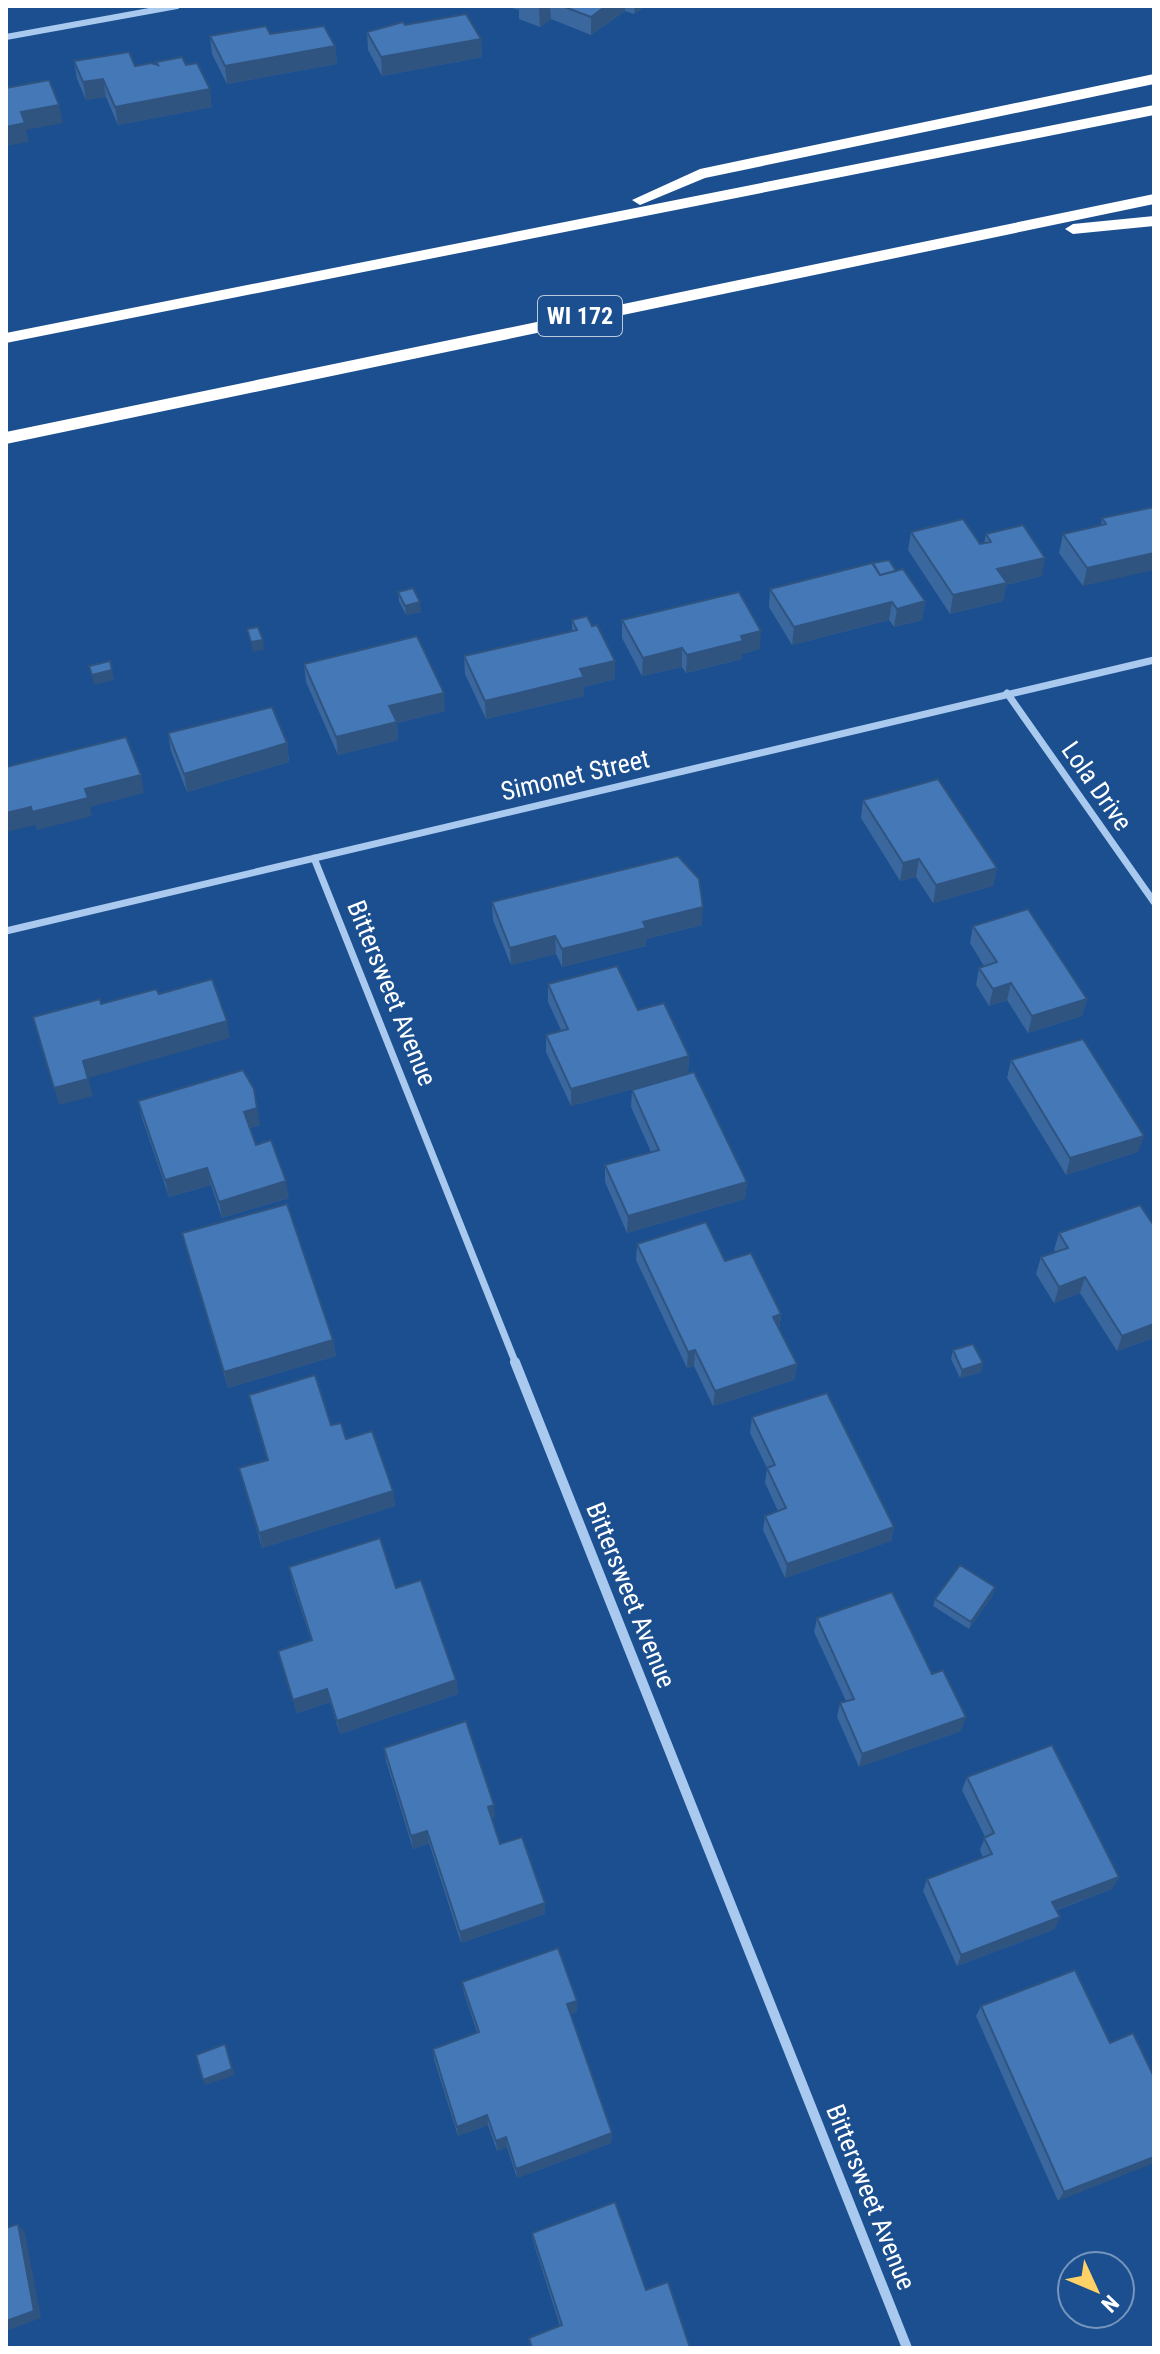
<svg xmlns="http://www.w3.org/2000/svg" width="1160" height="2354" viewBox="0 0 1160 2354" font-family="'Roboto Condensed',sans-serif">
  <style>
    .lines { fill: none; stroke-linecap: round; stroke-linejoin: round }
    .minor-far2 { stroke: #a9c9ee; stroke-width: 6 }
    .minor-far1 { stroke: #a9c9ee; stroke-width: 7 }
    .minor { stroke: #a9c9ee; stroke-width: 10 }
    .motorway { fill: #fff; fill-rule: evenodd }
    .wall { fill: #3a679d }
    .shaded-wall { fill: #305480 }
    .building { fill: #4478b7; stroke: #305480; stroke-width: 2 }
    .labels { text-anchor: middle; dominant-baseline: central; stroke-width: 6; stroke-linejoin: round; paint-order: stroke }
    .shield { fill: #1b4f8f; stroke: #bbcadd; stroke-width: 2 }
    .shield-label { font-size: 24px; font-weight: bold; fill: #fff }
    .street-label { font-size: 26px; fill: #fff; stroke: #1b4f8f }
  </style>
  <rect width="100%" height="100%" fill="#1b4f8f"/>
  <g class="lines">
    <path class="minor-far2" d="M6 37 177 6"/>
    <path class="minor-far1" d="M1007 693 1154 902
      M314 858 516 1364
      M6 931 1154 660"/>
    <path class="minor" d="M515 1362 907 2348"/>
    <path class="motorway" d="M1154 74V84L705 178 640 205 632 200 700 169Z
      M1154 105V115L6 343V333Z
      M1154 194V204L6 444V432Z
      M1154 216V226L1073 234 1065 229 1073 224Z"/>
  </g>
  <path class="wall" d="M512 6H646L634 14 625 11 591 35 551 19 540 27 519 19V10L512 8Z
    M405 25 481 39 482 57 382 76 368 50 367 32Z
    M270 34 335 46 337 64 227 84 212 54 210 36Z
    M74 61 135 66 212 107 118 125 106 97 86 100 77 79Z
    M1154 507 1083 586 1059 553 1063 534 1101 526 1102 518Z
    M911 532 980 544H984L986 534 1042 576 1006 585 1003 601 950 614 908 550Z
    M896 571 925 601 922 620 894 627 889 620 792 645 769 607 770 589Z
    M398 592 421 612 406 615 399 601Z
    M572 620 615 679 584 687V696L486 719 465 674 464 656 572 631Z
    M622 620 760 649 742 654V659L686 673 682 667 642 676 622 638Z
    M304 664 445 711 397 723 398 740 338 755 306 682Z
    M168 733 287 743 289 762 187 792 171 751Z
    M863 800 997 868 993 886 933 903 916 877 900 881 861 818Z
    M492 902 702 925 646 939V946L562 967 556 954 511 965 493 920Z
    M973 926 1087 999 1082 1016 1028 1033 1007 1000 989 1006 976 985 979 968 984 966 970 943Z
    M548 984 638 1010 689 1056 688 1074 571 1106 546 1052V1035L561 1030 548 1002Z
    M1011 1060 1138 1152 1066 1175 1007 1078Z
    M632 1090 747 1182 745 1199 627 1233 605 1182V1165L651 1152 631 1107Z
    M138 1101 260 1125 250 1128 256 1145 289 1198 222 1218 211 1185 169 1197 142 1118Z
    M182 1233 333 1340 336 1356 228 1388Z
    M1059 1233 1154 1338 1117 1351 1080 1293 1054 1303 1036 1274 1041 1257 1056 1252 1054 1250Z
    M637 1244 725 1261 781 1314 779 1330 797 1364 794 1380 713 1406 694 1366 687 1368 636 1260Z
    M953 1350 983 1363 981 1372 960 1378 951 1359Z
    M249 1395 331 1425 346 1439 393 1491 395 1506 262 1548 239 1468 267 1460Z
    M752 1417 894 1527 891 1541 785 1578 763 1530 765 1516 778 1511 765 1483 767 1468 750 1433Z
    M289 1567 396 1588 456 1680 458 1694 340 1734 330 1702 297 1713 278 1651 311 1640 292 1582Z
    M993 1595 969 1629 933 1606 935 1599Z
    M817 1618 932 1674 961 1731 859 1767 837 1717 840 1703 846 1701 814 1632Z
    M384 1748 495 1817 491 1818 500 1844 545 1903V1914L461 1943 429 1843 413 1849 386 1761Z
    M967 1777 1119 1877 1112 1889 1057 1910 1055 1929 957 1966 923 1891 927 1879 983 1858 980 1850 985 1837 962 1790Z
    M462 1982 577 2012 571 2014 612 2133 611 2143 517 2178 507 2147 497 2151 488 2125 458 2136 434 2059 433 2049 477 2032 464 1993Z
    M981 2006 1110 2043 1154 2077 1058 2201 976 2016Z
    M532 2233 646 2290 690 2348H530L529 2338 560 2326 533 2241Z"/>
  <path class="shaded-wall" d="M544 6H550L551 19 540 27 539 9Z
    M606 6H625V11L591 35V17Z
    M635 6H646L634 14Z
    M481 39 482 57 382 76 381 57Z
    M335 46 337 64 227 84 225 66Z
    M103 79 106 97 86 100 83 82Z
    M210 89 212 107 118 125 115 107Z
    M59 105 63 123 26 130 29 142 6 146V127L21 112Z
    M1154 553V570L1083 586 1087 568Z
    M1045 558 1042 576 1006 585 1003 601 950 614 953 595 997 569Z
    M925 601 922 620 894 627 897 609Z
    M420 602 421 612 406 615 405 606Z
    M892 602 889 620 792 645 794 627Z
    M761 631 760 649 742 654V659L686 673 687 655 741 636Z
    M263 640 264 650 253 652 251 642Z
    M682 648V667L642 676 643 658Z
    M615 661V679L584 687V696L486 719 485 701 580 669Z
    M112 670 114 680 94 685 92 675Z
    M444 693 445 711 397 723 398 740 338 755 336 737 389 706Z
    M287 743 289 762 187 792 184 774Z
    M141 775 144 793 90 807 92 816 37 830 35 825 7 832 6 813 85 789Z
    M919 859 916 877 900 881 903 863Z
    M997 868 993 886 933 903 936 885Z
    M703 907 702 925 646 939V946L562 967V949L643 922Z
    M555 936 556 954 511 965 510 948Z
    M1011 983 1007 1000 989 1006 993 989Z
    M1087 999 1082 1016 1028 1033 1032 1016Z
    M227 1021 230 1038 88 1078 83 1061Z
    M689 1056 688 1074 571 1106V1089Z
    M88 1079 93 1096 59 1105 54 1088Z
    M257 1106 260 1125 247 1129 244 1112Z
    M1144 1136 1138 1152 1066 1175 1070 1158Z
    M207 1168 211 1185 169 1197 165 1180Z
    M286 1181 289 1198 222 1218 219 1202Z
    M747 1182 745 1199 627 1233 628 1216Z
    M1085 1277 1080 1293 1054 1303 1059 1287Z
    M781 1314 779 1330 773 1317Z
    M1154 1324V1338L1117 1351 1122 1336Z
    M333 1340 336 1356 228 1388 224 1372Z
    M695 1350 694 1366 687 1368 688 1352Z
    M983 1363 981 1372 960 1378 962 1370Z
    M797 1364 794 1380 713 1406 715 1391Z
    M393 1491 395 1506 262 1548 259 1533Z
    M894 1527 891 1541 785 1578 787 1564Z
    M995 1587 993 1595 969 1629 971 1622Z
    M456 1680 458 1694 340 1734 337 1721Z
    M327 1689 330 1702 297 1713 293 1700Z
    M966 1717 961 1731 859 1767 862 1754Z
    M494 1805 495 1817 489 1819 488 1807Z
    M427 1831 429 1843 413 1849 411 1836Z
    M1119 1877 1112 1889 1047 1913 1052 1902Z
    M545 1903V1914L461 1943 460 1932Z
    M1060 1917 1055 1929 957 1966 961 1955Z
    M577 2001V2012L567 2015V2004Z
    M225 2044 235 2075 205 2085 203 2080Z
    M487 2115 488 2125 458 2136 457 2127Z
    M612 2133 611 2143 517 2178 516 2169Z
    M506 2137 507 2147 497 2151 496 2141Z
    M1154 2157V2163L1058 2201 1064 2192Z
    M18 2224 25 2233 41 2318 6 2331V2321Z"/>
  <path class="building" d="M562 6H606L591 17Z
    M466 14 481 39 381 57 367 32 403 22 405 25Z
    M266 26 270 34 324 26 335 46 225 66 210 36Z
    M129 52 135 66 151 63 158 65 156 62 182 57 186 65 197 63 210 89 115 107 103 79 83 82 74 61Z
    M49 80 59 105 21 112 25 123 6 127V88Z
    M1154 507V553L1087 568 1063 534 1106 524 1102 518Z
    M963 519 980 544 991 542 986 534 1023 525 1045 558 997 569 1007 583 953 595 911 532Z
    M889 560 896 571 880 575 873 563Z
    M872 563 880 575 903 569 925 601 897 609 892 602 794 627 770 589Z
    M413 588 420 602 405 606 398 592Z
    M739 592 761 631 741 636 743 641 687 655 682 648 643 658 622 620Z
    M587 616 592 626 597 625 615 661 580 669 584 677 485 701 464 656 577 630 572 620Z
    M258 627 263 640 251 642 247 629Z
    M417 636 444 693 389 706 397 722 336 737 304 664Z
    M110 661 112 670 92 675 89 666Z
    M272 707 287 743 184 774 168 733Z
    M126 737 141 775 85 789 88 798 32 812 31 807 6 813V767Z
    M938 779 997 868 936 885 919 859 903 863 863 800Z
    M678 856 699 879 703 907 643 922 646 928 562 949 555 936 510 948 492 902Z
    M1028 909 1087 999 1032 1016 1011 983 993 989 979 968 997 962 973 926Z
    M617 966 638 1010 664 1003 689 1056 571 1089 546 1035 568 1029 548 984Z
    M212 979 227 1021 83 1061 88 1079 54 1088 33 1017 100 999 101 1004 156 989 159 994Z
    M1083 1039 1144 1136 1070 1158 1011 1060Z
    M243 1070 254 1089 257 1108 244 1112 256 1145 271 1140 286 1181 219 1202 207 1168 165 1180 138 1101Z
    M694 1072 747 1182 628 1216 605 1165 659 1150 632 1090Z
    M287 1204 333 1340 224 1372 182 1233Z
    M1140 1205 1154 1226V1324L1122 1336 1085 1277 1059 1287 1041 1257 1068 1248 1059 1233Z
    M706 1222 725 1261 751 1253 781 1314 773 1317 797 1364 715 1391 695 1350 688 1352 637 1244Z
    M973 1344 983 1363 962 1370 953 1350Z
    M315 1375 331 1425 341 1423 346 1439 372 1431 393 1491 259 1533 239 1468 268 1460 249 1395Z
    M827 1393 894 1527 787 1564 765 1516 786 1508 767 1468 775 1465 752 1417Z
    M380 1538 396 1588 421 1580 456 1680 337 1721 327 1689 293 1700 278 1651 312 1640 289 1567Z
    M960 1565 995 1587 971 1622 935 1599Z
    M892 1592 932 1674 943 1670 966 1717 862 1754 840 1703 854 1699 817 1618Z
    M466 1721 494 1805 488 1807 500 1844 522 1837 545 1903 460 1932 427 1831 411 1836 384 1748Z
    M1052 1745 1119 1877 1052 1902 1060 1917 961 1955 927 1879 992 1854 984 1838 994 1833 967 1777Z
    M558 1948 577 2001 567 2004 612 2133 516 2169 506 2137 496 2141 487 2115 457 2127 433 2049 479 2032 462 1982Z
    M1075 1970 1110 2043 1133 2033 1154 2077V2157L1064 2192 981 2006Z
    M225 2044 232 2069 203 2080 196 2055Z
    M615 2202 646 2290 668 2282 690 2348H532L529 2338 562 2325 532 2233Z
    M18 2224 34 2311 6 2321V2228Z"/>
  <g class="labels">
    <rect class="shield" x="538" y="296" width="84" height="40" rx="6"/>
    <g class="shield-label">
      <text x="580" y="316">WI 172</text>
    </g>
    <g class="street-label">
      <text transform="translate(575 775) rotate(-13)">Simonet Street</text>
      <text transform="translate(1097 786) rotate(55)">Lola Drive</text>
      <text transform="translate(392 993) rotate(68)">Bittersweet Avenue</text>
      <text transform="translate(631 1595) rotate(68)">Bittersweet Avenue</text>
      <text transform="translate(871 2197) rotate(68)">Bittersweet Avenue</text>
    </g>
  </g>
  <rect width="1160" height="2354" fill="none" stroke="#ffffff" stroke-width="16"/>
  <g transform="translate(1096 2290) rotate(134)"><circle r="38" fill="#1b4f8f" stroke="#7695bc" stroke-width="2"/>
  <path d="M0-6L14 30L0 20L-14 30Z" fill="#ffd166"/>
  <text y="-12" font-size="22" font-weight="bold" text-anchor="middle" fill="#ffffff">N</text>
  </g>
</svg>
